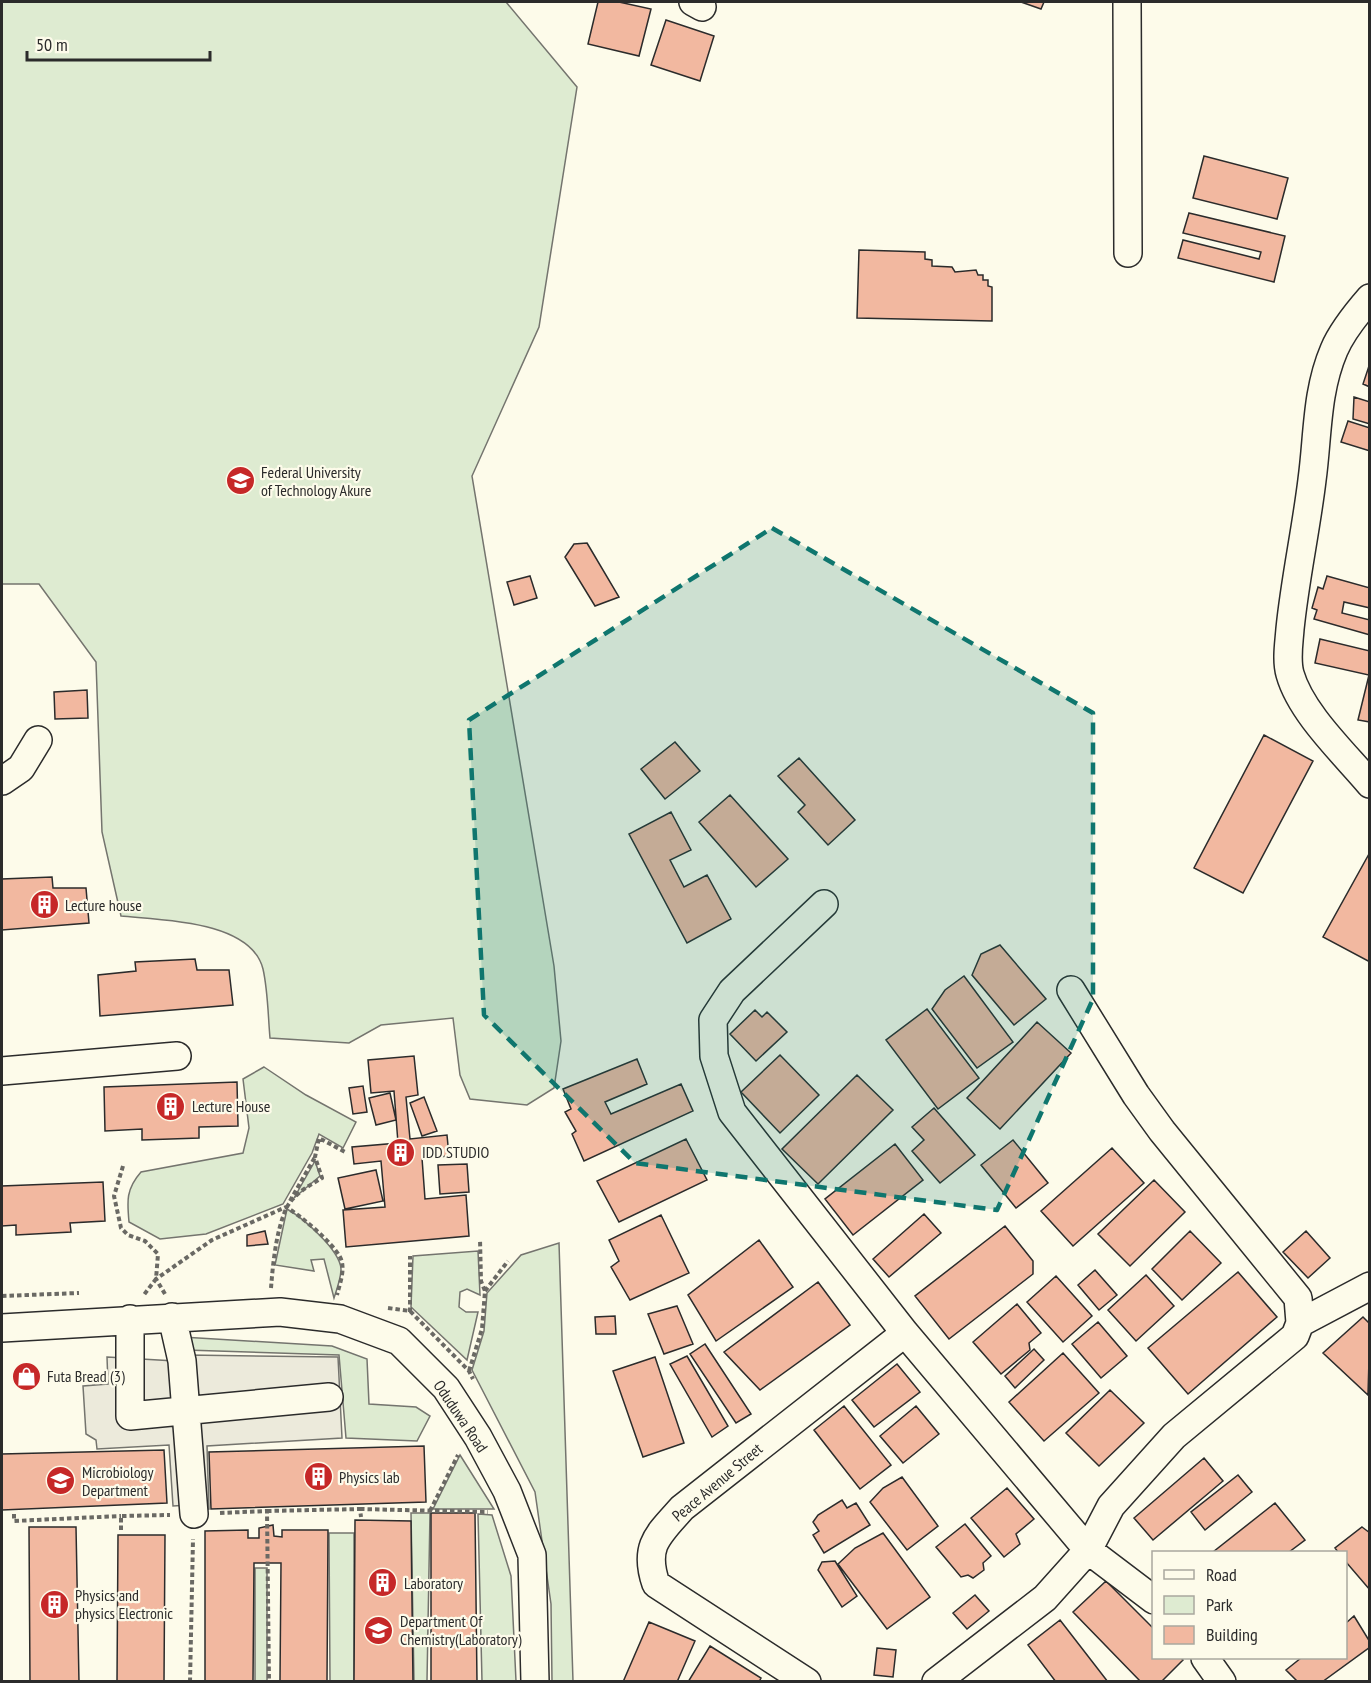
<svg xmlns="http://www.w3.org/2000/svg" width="1371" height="1683" viewBox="0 0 1371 1683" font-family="'PT Sans Narrow',sans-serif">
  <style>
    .green { fill: #deebd1; stroke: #74746e; stroke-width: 1.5 }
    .parking { fill: #eceadb; stroke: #74746e; stroke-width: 1.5 }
    .building { fill: #f2b8a0; stroke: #2b2b2b; stroke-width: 1.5 }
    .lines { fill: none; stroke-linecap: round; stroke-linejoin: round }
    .minor-casing { stroke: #2b2b2b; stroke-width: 30 }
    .path { stroke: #6a6964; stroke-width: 4; stroke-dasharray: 4.5 3; stroke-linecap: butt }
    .minor { stroke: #fdfbea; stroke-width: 27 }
    .marked { fill: #0f766e; fill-opacity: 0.2; stroke: #0f766e; stroke-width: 4.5; stroke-dasharray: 12 8; stroke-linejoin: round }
    .labels { text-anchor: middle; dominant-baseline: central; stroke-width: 4.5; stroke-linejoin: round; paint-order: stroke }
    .poi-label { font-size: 16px; fill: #2b2b2b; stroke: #fdfbea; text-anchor: start }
    .street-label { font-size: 16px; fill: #2b2b2b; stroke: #fdfbea }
  </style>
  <rect width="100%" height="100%" fill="#fdfbea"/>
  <path class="green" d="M2 2H506L577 87 539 327 472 476 554 966 561 1041 554 1088 527 1105 470 1099 460 1075 453 1018 381 1025 349 1043 270 1038C268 1016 268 991 263 969 251 920 160 920 121 916L102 832 96 662 39 584H2Z
    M264 1067 306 1095 356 1122 343 1148 319 1134 312 1153 283 1204 206 1234 160 1239 129 1222C127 1201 126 1189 141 1172L243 1153 249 1128 243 1079Z
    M315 1161 320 1176 294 1198Z
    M287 1209C303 1218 340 1250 341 1269 341 1278 337 1289 334 1298L324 1259 311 1260 314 1271 275 1265Z
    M559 1243 573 1681H552L551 1604 535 1492 472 1370 484 1331 487 1293 521 1255Z
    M478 1251 480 1295 467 1289 460 1292 459 1307 466 1312H478L467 1360 411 1307 413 1256Z
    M182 1337 332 1346 367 1359 369 1404 416 1407 430 1416 417 1441 346 1438 339 1355 186 1350Z
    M460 1455 494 1509H433Z
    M411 1513H430L427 1681H414Z
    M478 1514 492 1515 511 1576 516 1681H482Z
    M329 1533H354V1681H330Z
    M255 1568H267V1681H255Z"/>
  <path class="parking" d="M187 1355 338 1357 342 1438 207 1446 209 1509 196 1510Z
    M107 1357 175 1361 189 1505 173 1506 169 1445 97 1449 96 1440 86 1434 83 1386 108 1384Z"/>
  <path class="building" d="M598 2H619L651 9 639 56 588 44Z
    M1021 2H1044L1041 9Z
    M666 20 714 36 700 81 651 65Z
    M1204 156 1288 178 1277 219 1193 198Z
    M1189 213 1285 236 1274 282 1178 258 1183 240 1259 259 1261 252 1183 233Z
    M859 250 925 252V259L932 260V266L952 267 955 272 976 270 978 275H983V280H988V286L992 287V321L857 318Z
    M1370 363V387L1363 384Z
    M1354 397 1370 402V424L1353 419Z
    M1348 421 1370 428V451L1341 442Z
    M587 543 619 597 595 606 565 557 574 544Z
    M530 576 537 598 514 605 507 582Z
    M1327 576 1370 588V608L1344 602 1342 613 1370 620V635L1314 619 1317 610 1312 608 1318 587 1323 589Z
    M1320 639 1370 651V722L1358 720 1369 675 1315 663Z
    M87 690 88 718 55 719 54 692Z
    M1264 735 1313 761 1243 893 1194 868Z
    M675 742 700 771 665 799 641 769Z
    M799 758 855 820 828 845 798 812 805 805 778 776Z
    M730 795 788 859 756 887 699 822Z
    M671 812 691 850 670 860 684 887 707 875 731 919 687 943 629 834Z
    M1369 854H1370V962L1323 937Z
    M52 877 53 888H86L89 923 2 930V879Z
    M1000 945 1046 999 1014 1025 972 975 981 954Z
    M195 959 197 970H229L233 1005 100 1016 98 975 136 971 135 962Z
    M964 976 1013 1042 977 1068 932 1009 945 990Z
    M927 1009 979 1078 938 1109 886 1040Z
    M755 1010 762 1017 767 1012 787 1032 756 1061 730 1034Z
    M1037 1022 1071 1053 1000 1129 967 1098Z
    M780 1055 819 1095 780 1133 741 1092Z
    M414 1056 418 1095 406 1097 410 1139 447 1135 449 1156 422 1158 425 1199 466 1195 469 1236 346 1247 343 1210 385 1207 381 1161 354 1164 352 1147 398 1143 394 1091 371 1093 368 1060Z
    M637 1059 647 1084 605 1102 611 1114 681 1084 693 1111 584 1161 572 1134 576 1131 565 1112 571 1109 563 1089Z
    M857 1075 893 1110 818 1184 782 1149Z
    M237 1082 238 1126 199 1127V1138L142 1140V1129L105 1131 104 1087Z
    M363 1086 367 1112 353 1114 349 1088Z
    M390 1093 396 1120 376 1125 369 1098Z
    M424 1097 437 1131 422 1136 410 1103Z
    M934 1108 975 1155 940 1183 912 1151 924 1140 912 1127Z
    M686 1139 707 1180 619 1222 597 1181Z
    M1013 1140 1048 1183 1016 1208 981 1165Z
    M895 1144 923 1180 853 1235 825 1199Z
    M1112 1148 1144 1183 1073 1246 1041 1211Z
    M467 1164 469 1192 440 1194 438 1165Z
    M376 1170 383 1201 345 1209 338 1178Z
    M1154 1180 1185 1212 1130 1266 1098 1234Z
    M103 1182 105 1221 70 1223 71 1232 16 1235V1225L2 1226V1186Z
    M924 1214 941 1233 889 1277 873 1259Z
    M661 1215 689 1273 630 1300 611 1267 619 1261 609 1240Z
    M1005 1226 1033 1261V1274L949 1339 915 1296Z
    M265 1231 268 1244 247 1246V1235Z
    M1190 1231 1221 1263 1182 1300 1152 1269Z
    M1306 1231 1330 1258 1308 1278 1283 1252Z
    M759 1240 793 1287 716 1341 688 1295Z
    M1095 1270 1117 1295 1099 1310 1078 1285Z
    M1238 1272 1277 1317 1188 1394 1148 1348Z
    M1146 1275 1174 1306 1136 1341 1108 1310Z
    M1056 1276 1092 1316 1063 1342 1027 1302Z
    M818 1282 850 1325 760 1390 724 1352Z
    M1017 1304 1041 1333 1029 1343 1030 1350 1001 1374 973 1342Z
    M677 1306 693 1344 664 1354 648 1314Z
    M615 1316 616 1334H596L595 1317Z
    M1363 1317 1370 1324 1368 1395 1323 1353Z
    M1098 1322 1127 1356 1101 1378 1072 1344Z
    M705 1344 751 1414 736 1423 690 1354Z
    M1034 1349 1044 1360 1015 1388 1005 1376Z
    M1063 1353 1099 1393 1044 1441 1009 1402Z
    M687 1356 728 1426 712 1437 670 1364Z
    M655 1357 684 1443 643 1457 613 1371Z
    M897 1364 920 1392 874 1427 852 1400Z
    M1110 1390 1144 1423 1099 1466 1066 1433Z
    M844 1406 891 1465 860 1489 814 1430Z
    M916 1406 939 1434 903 1463 880 1436Z
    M424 1446 426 1502 211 1509 209 1452Z
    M164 1450 167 1503 2 1510V1454Z
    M1204 1458 1223 1481 1153 1540 1134 1518Z
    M1238 1475 1252 1492 1205 1530 1191 1512Z
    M902 1477 938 1526 907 1550 870 1502 883 1488Z
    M1007 1488 1034 1519 1016 1534 1020 1544 1004 1557 971 1518Z
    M842 1500 847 1508 856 1503 870 1525 824 1553 813 1535 819 1531 813 1522 818 1515Z
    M1275 1503 1305 1540 1289 1552H1213Z
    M431 1513H475L477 1682H431Z
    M355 1520 411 1521 413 1682H354Z
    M965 1524 991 1556 983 1563 984 1570 973 1578 968 1575 961 1577 936 1547Z
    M273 1525 274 1536 282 1537V1530H328L327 1682H280L281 1563H254L253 1682H205V1531L248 1530V1538H259V1528Z
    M29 1527H76L79 1682H30Z
    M1362 1527 1370 1533V1590L1346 1562V1552H1338L1335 1548Z
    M883 1533 930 1597 887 1629 838 1564 855 1548Z
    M118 1535H165L164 1682H117Z
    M835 1561 857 1596 842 1607 818 1570 822 1562Z
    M1106 1581 1154 1629V1658H1181L1183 1660 1161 1682H1141L1073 1612Z
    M975 1595 989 1611 967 1629 953 1613Z
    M1354 1616 1370 1642V1647L1322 1682H1298L1286 1670 1301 1658H1346V1623Z
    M1060 1620 1108 1682H1056L1028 1645Z
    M649 1622 695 1641 677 1682H623Z
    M710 1646 761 1678 759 1682H688Z
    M877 1648 896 1650 893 1677 874 1675Z"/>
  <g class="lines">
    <defs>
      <path id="minor" d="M693 2 702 7
        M1127 2 1128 253
        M1370 298C1356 314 1342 331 1334 350 1316 392 1318 436 1312 480 1306 530 1295 579 1290 629 1289 643 1286 660 1290 674 1301 713 1344 753 1370 784
        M2 781 21 768 38 740
        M824 904 732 991 713 1020 714 1056 732 1112 905 1333 1088 1550 1154 1600
        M2 1071 177 1056
        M172 1317 182 1361 194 1514
        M130 1319V1416L329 1397
        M1300 1323 1370 1286
        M2 1328 280 1312 340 1319 399 1341 446 1388 478 1437 507 1491 532 1555 535 1682
        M1205 1658 1222 1682
        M807 1682 656 1584C643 1546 658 1535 682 1508L905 1333
        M936 1682 1045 1598 1088 1550 1111 1506 1174 1436 1295 1336 1300 1323 1298 1298 1162 1131 1136 1095 1071 990"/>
    </defs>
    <use href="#minor" class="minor-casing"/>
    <path class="path" d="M123 1166 114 1196 121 1228 128 1235 145 1241 158 1254 156 1279 143 1296
      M290 1201 315 1157
      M271 1288C273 1263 276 1232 286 1209 292 1195 310 1185 322 1178L315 1157 319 1138 347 1153
      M485 1291 508 1261
      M165 1294 156 1279 212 1240 286 1207C301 1216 332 1242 340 1257 346 1268 340 1283 337 1295
      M2 1296 79 1293
      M388 1308 410 1311 469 1371 473 1379
      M410 1312V1256
      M469 1371 482 1329 485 1291 481 1281 480 1239
      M360 1509 488 1512
      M267 1511 360 1509 361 1517
      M430 1511 458 1455
      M220 1513 267 1511 269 1682
      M14 1514V1521L121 1516
      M121 1530V1516L170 1515
      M190 1682 193 1539"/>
    <use href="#minor" class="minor"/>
  </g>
  <path class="marked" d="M772 528 1093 713V999L997 1210 635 1163 484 1015 469 720Z"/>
  <defs>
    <symbol id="university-disc" viewBox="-11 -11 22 22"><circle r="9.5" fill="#c62828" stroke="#fdfbea"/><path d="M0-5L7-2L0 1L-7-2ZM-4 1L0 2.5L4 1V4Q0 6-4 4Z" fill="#fff"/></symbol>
    <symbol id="building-disc" viewBox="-11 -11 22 22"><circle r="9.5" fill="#c62828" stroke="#fdfbea"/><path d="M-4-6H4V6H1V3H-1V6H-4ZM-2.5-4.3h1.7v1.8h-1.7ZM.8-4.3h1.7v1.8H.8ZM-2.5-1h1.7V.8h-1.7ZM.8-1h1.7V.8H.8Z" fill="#fff"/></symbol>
    <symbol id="shop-disc" viewBox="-11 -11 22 22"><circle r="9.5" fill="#c62828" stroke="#fdfbea"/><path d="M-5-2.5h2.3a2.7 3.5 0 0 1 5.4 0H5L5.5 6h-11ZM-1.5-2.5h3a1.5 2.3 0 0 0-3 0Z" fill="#fff"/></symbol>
    <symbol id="school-disc" viewBox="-11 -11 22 22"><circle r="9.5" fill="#c62828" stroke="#fdfbea"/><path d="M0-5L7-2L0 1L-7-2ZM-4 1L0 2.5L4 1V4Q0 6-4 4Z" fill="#fff"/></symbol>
  </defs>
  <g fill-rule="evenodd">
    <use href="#university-disc" x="224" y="464" width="33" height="33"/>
    <use href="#building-disc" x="28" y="888" width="33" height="33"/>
    <use href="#building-disc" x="154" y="1090" width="33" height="33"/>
    <use href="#building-disc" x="384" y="1136" width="33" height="33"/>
    <use href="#shop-disc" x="10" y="1360" width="33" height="33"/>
    <use href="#building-disc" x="302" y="1460" width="33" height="33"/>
    <use href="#school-disc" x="44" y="1464" width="33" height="33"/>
    <use href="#building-disc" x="366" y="1566" width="33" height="33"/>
    <use href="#building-disc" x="38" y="1588" width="33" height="33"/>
    <use href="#school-disc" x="362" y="1614" width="33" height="33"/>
  </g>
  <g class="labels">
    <g class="poi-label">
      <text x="261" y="472">Federal University<tspan x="261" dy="18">of Technology Akure</tspan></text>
      <text x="65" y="905">Lecture house</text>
      <text x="192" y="1106">Lecture House</text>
      <text x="422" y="1152">IDD STUDIO</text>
      <text x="47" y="1376">Futa Bread (3)</text>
      <text x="82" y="1472">Microbiology<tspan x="82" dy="18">Department</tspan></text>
      <text x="339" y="1477">Physics lab</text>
      <text x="404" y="1583">Laboratory</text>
      <text x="75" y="1595">Physics and<tspan x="75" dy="18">physics Electronic</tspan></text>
      <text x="400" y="1621">Department Of<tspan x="400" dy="18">Chemistry(Laboratory)</tspan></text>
    </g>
    <g class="street-label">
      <text transform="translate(461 1416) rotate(56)">Oduduwa Road</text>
      <text transform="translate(717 1482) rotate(-40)">Peace Avenue Street</text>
    </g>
  </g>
  <rect width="1371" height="1683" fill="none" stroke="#2b2b2b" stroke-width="6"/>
  <rect x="1152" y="1551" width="195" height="108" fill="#fdfbea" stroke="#a9a89e" stroke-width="1.5"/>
  <rect x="1164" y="1570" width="30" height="9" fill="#fdfbea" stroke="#a9a89e" stroke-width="1.5"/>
  <text x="1206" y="1581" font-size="18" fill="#2b2b2b">Road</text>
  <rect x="1164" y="1596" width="30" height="18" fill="#deebd1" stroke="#a9a89e" stroke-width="1.5"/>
  <text x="1206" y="1611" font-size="18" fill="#2b2b2b">Park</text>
  <rect x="1164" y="1626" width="30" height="18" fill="#f2b8a0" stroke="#a9a89e" stroke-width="1.5"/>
  <text x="1206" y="1641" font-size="18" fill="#2b2b2b">Building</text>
  <path d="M27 51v9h183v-9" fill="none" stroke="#2b2b2b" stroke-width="3"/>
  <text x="36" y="51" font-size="18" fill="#2b2b2b" stroke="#fdfbea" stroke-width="4.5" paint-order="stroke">50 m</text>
</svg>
